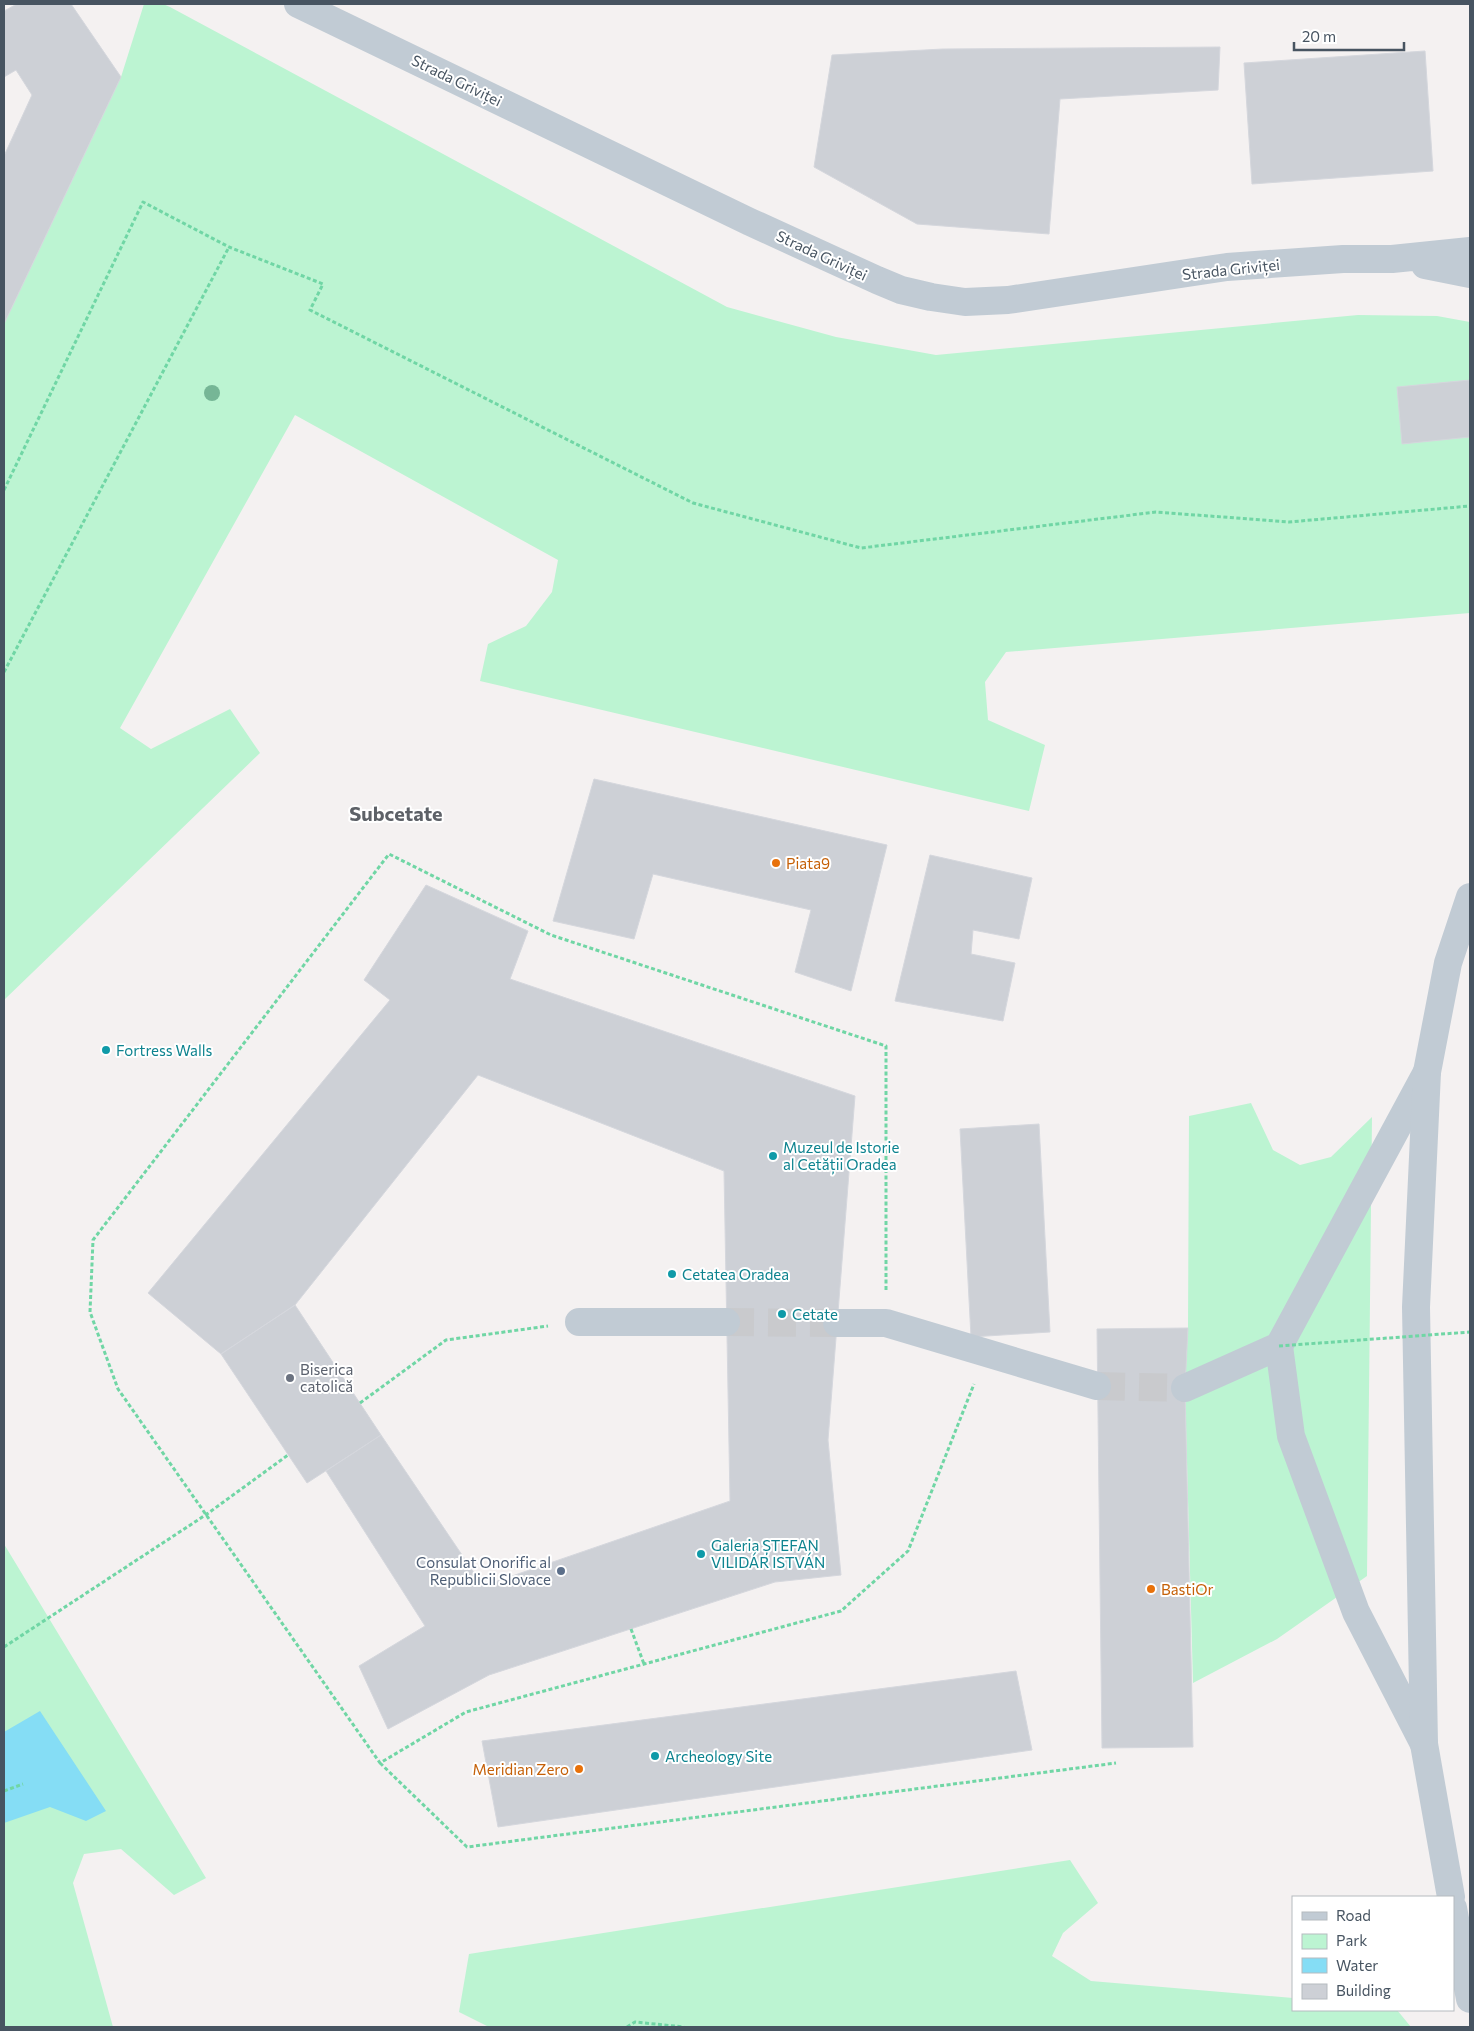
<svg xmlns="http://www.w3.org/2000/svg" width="1474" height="2031" viewBox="0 0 1474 2031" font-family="Commissioner,sans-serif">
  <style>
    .green { fill: #bcf4d2 }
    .water { fill: #85ddf5 }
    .building { fill: #cdd0d6; stroke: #d5d7dd }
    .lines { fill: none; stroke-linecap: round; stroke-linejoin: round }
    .pedestrian-tunnel { stroke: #c9cacd; stroke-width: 28; stroke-dasharray: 28 14; stroke-linecap: butt }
    .path { stroke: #70d6a5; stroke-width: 3; stroke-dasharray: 4 2.5; stroke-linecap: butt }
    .pedestrian { stroke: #c1cbd4; stroke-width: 28 }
    .minor { stroke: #c1cbd4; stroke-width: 28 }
    .path-bridge { stroke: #70d6a5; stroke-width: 3; stroke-dasharray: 4 2.5; stroke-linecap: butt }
    .tree { fill: #76b696 }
    .food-dot { fill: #e8710a; stroke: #fff; stroke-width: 2 }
    .culture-dot { fill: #0f9aa8; stroke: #fff; stroke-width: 2 }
    .worship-dot { fill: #6b7280; stroke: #fff; stroke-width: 2 }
    .service-dot { fill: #5c6f8a; stroke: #fff; stroke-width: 2 }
    .labels { text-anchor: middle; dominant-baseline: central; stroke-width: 4; stroke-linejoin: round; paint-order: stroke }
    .street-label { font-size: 15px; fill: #475461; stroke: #fff }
    .food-label { font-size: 15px; fill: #c56008; stroke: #fff; text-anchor: start }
    .culture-label { font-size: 15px; fill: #0d838f; stroke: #fff; text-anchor: start }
    .worship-label { font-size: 15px; fill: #5b616d; stroke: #fff; text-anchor: start }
    .service-label { font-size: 15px; fill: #4e5e75; stroke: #fff; text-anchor: end }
    .district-label { font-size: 20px; font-weight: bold; fill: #5d6167; stroke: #fff }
  </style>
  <rect width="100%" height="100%" fill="#f4f1f1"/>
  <path class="green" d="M144 4H163L170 7 727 307 836 337 936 355 1358 315 1437 316 1470 322V613L1006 652 985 682 988 720 1045 745 1029 811 480 681 488 644 526 626 552 592 558 560 295 415 120 728 151 749 230 709 260 753 4 1000V324L121 77Z
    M1251 1103 1273 1150 1300 1165 1331 1157 1372 1117 1367 1576 1277 1639 1193 1683 1185 1388 1188 1328 1189 1116Z
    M4 1544 206 1878 174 1895 121 1849 84 1854 73 1883 113 2027H4Z
    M1070 1860 1098 1903 1063 1933 1052 1956 1091 1981 1293 1998V2010H1397L1411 2027H489L459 2012 469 1954Z"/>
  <path class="water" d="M40 1711 106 1811 86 1821 50 1807 4 1823V1732Z"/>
  <path class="building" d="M17 4H71L121 77 4 324V156L32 95 16 70 4 77V11Z
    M1220 47 1218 90 1060 99 1049 234 917 224 814 167 832 55 943 49Z
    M1425 51 1433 171 1252 184 1244 63Z
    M1470 380V437L1402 444 1397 387Z
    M594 779 887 845 851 991 795 972 811 910 653 874 634 939 553 921Z
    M930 855 1032 878 1019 939 973 930 971 954 1015 963 1003 1021 895 1001Z
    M426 885 528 931 510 979 855 1096 828 1440 841 1575 775 1582 489 1675 388 1729 359 1666 425 1626 326 1471 381 1435 483 1586 730 1501 724 1171 478 1075 295 1305 221 1354 148 1293 390 1000 364 980Z
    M1039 1124 1050 1332 971 1337 960 1129Z
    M295 1305 381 1435 307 1483 221 1354Z
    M1188 1328 1185 1388 1193 1747 1102 1748 1097 1329Z
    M1016 1671 1032 1750 498 1827 482 1741Z"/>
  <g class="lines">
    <path class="pedestrian-tunnel" d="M726 1322 837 1323
      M1097 1386 1185 1388"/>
    <path class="path" d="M4 490 143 202 229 247 323 284 310 310 693 503 861 548 1156 512 1289 522 1470 506
      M4 672 229 247
      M886 1290V1046L551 935 389 854 93 1240 90 1312 118 1389 380 1763 466 1712 841 1611 908 1551 974 1384
      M360 1403 446 1340 548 1326
      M631 1629 644 1664
      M4 1647 207 1514 288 1455
      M380 1763 467 1847 1116 1763
      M4 1791 23 1784
      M627 2027 635 2022 684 2027"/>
    <path class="pedestrian" d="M579 1322H726
      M837 1323H886L1097 1386
      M1279 1346 1291 1436 1356 1612 1424 1744
      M1185 1388 1279 1346 1427 1072"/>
    <path class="minor" d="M298 4 750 222 877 280 901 290 931 297 965 302 1008 300 1227 267 1343 259H1392L1470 251
      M1425 265 1470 274
      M1451 1897 1424 1744 1416 1307 1427 1072 1448 963 1470 897
      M1453 1908 1470 1999"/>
    <path class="path-bridge" d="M1279 1346 1470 1332"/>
  </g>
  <circle class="tree" cx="212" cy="393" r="8"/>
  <g class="food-dot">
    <circle cx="776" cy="863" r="5"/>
    <circle cx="1151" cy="1589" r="5"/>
    <circle cx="579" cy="1769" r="5"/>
  </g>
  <g class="culture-dot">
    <circle cx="106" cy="1050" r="5"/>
    <circle cx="773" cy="1156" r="5"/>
    <circle cx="672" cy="1274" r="5"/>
    <circle cx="782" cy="1314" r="5"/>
    <circle cx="701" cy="1554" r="5"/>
    <circle cx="655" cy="1756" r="5"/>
  </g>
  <circle class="worship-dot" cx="290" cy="1378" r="5"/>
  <circle class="service-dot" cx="561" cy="1571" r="5"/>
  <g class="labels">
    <g class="street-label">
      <text transform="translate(457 80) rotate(26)">Strada Griviței</text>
      <text transform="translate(822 255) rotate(25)">Strada Griviței</text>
      <text transform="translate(1231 269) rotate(-6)">Strada Griviței</text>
    </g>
    <g class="food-label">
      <text x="786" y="863">Piata9</text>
      <text x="1161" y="1589">BastiOr</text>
      <text x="569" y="1769" text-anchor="end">Meridian Zero</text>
    </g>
    <g class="culture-label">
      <text x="116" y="1050">Fortress Walls</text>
      <text x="783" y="1147">Muzeul de Istorie<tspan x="783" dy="17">al Cetății Oradea</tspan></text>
      <text x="682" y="1274">Cetatea Oradea</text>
      <text x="792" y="1314">Cetate</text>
      <text x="711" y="1545">Galeria ȘTEFAN<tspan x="711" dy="17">VILIDÁR ISTVÁN</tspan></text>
      <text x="665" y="1756">Archeology Site</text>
    </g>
    <g class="worship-label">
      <text x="300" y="1369">Biserica<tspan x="300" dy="17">catolică</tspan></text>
    </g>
    <g class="service-label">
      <text x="551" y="1562">Consulat Onorific al<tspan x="551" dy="17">Republicii Slovace</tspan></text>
    </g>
    <g class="district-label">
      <text x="396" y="813">Subcetate</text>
    </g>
  </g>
  <rect width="1474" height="2031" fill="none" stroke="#475461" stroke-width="10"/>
  <rect x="1292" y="1896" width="162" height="115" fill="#ffffff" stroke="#b5bbc0"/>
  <rect x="1302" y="1912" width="25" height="8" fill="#c1cbd4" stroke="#b5bbc0"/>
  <text x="1336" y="1921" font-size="15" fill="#475461">Road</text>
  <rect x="1302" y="1934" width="25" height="15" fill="#bcf4d2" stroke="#b5bbc0"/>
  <text x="1336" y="1946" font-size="15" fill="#475461">Park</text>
  <rect x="1302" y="1958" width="25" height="15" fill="#85ddf5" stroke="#b5bbc0"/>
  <text x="1336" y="1971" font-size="15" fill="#475461">Water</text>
  <rect x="1302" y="1984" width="25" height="15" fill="#cdd0d6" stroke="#b5bbc0"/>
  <text x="1336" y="1996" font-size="15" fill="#475461">Building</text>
  <path d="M1294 42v8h110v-8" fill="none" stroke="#475461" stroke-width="2.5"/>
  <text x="1302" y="42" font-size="15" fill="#475461" stroke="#ffffff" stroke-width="4" paint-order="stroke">20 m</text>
</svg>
